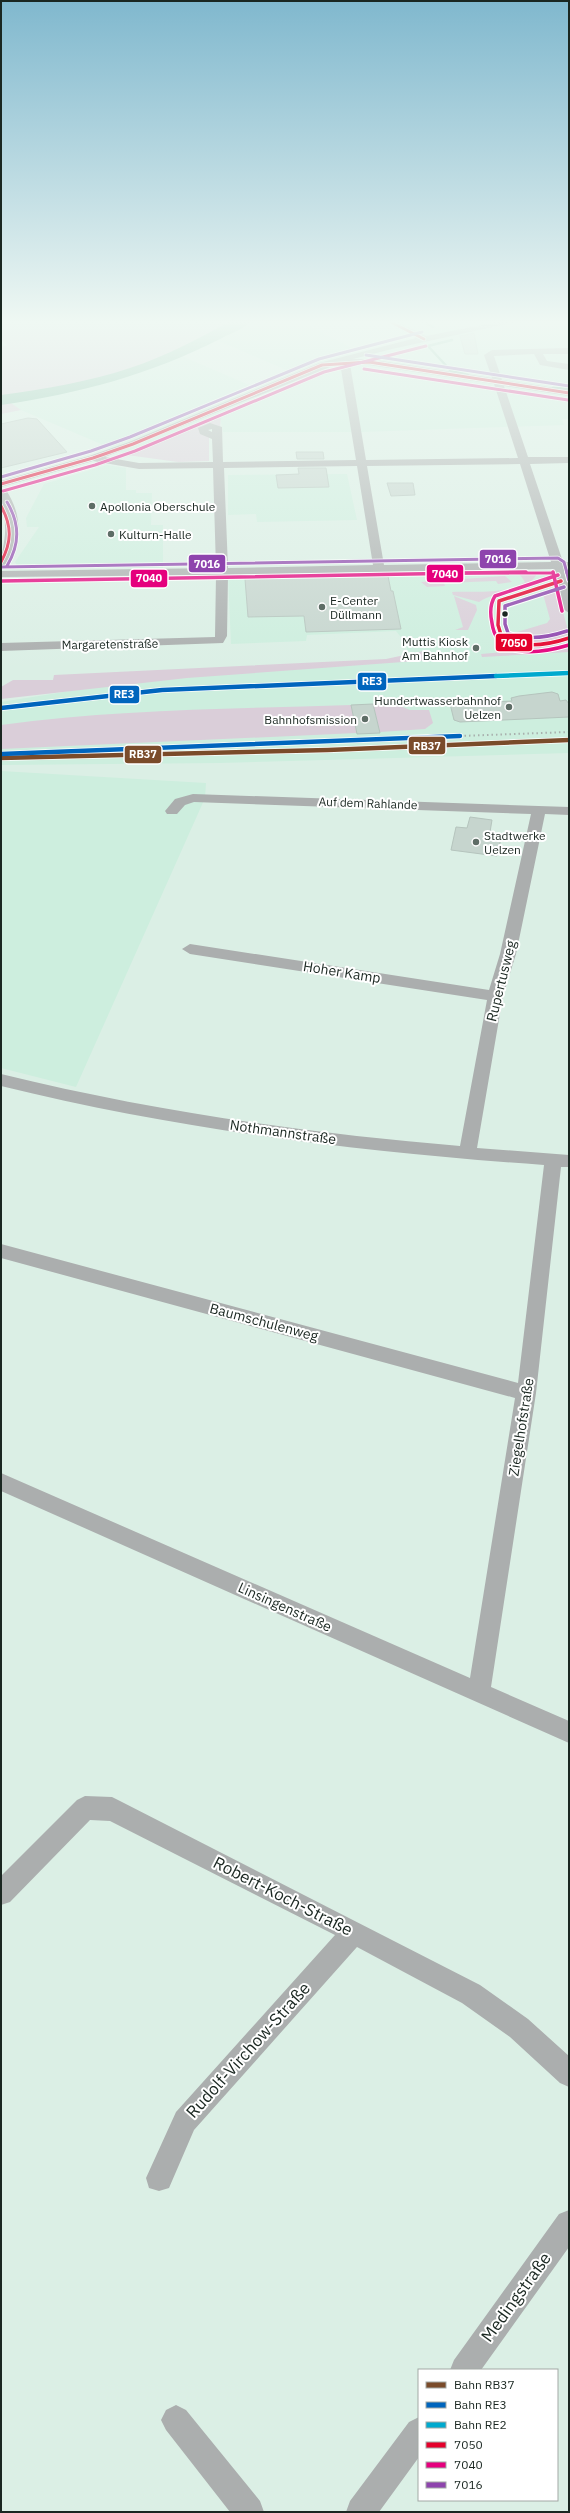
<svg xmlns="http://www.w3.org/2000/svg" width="570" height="2513" viewBox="0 0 570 2513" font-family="'IBM Plex Sans',sans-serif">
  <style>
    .built { fill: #cdeede }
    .green { fill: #daced9 }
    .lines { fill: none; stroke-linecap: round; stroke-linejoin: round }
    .stream { stroke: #84bea6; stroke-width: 2.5 }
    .river { fill: #84bea6; fill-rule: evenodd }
    .building { fill: #c6d5ce; stroke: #b5c4bd }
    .minor { fill: #abaeae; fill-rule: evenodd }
    .secondary { fill: #a9aeac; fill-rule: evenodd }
    .rail { stroke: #a9b1ae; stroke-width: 2; stroke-dasharray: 1.5 3; stroke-linecap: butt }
    .bus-1-far1-casing { stroke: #fff; stroke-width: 4.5 }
    .bus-1-casing { stroke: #fff; stroke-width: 5.5 }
    .bus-2-far1-casing { stroke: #fff; stroke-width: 4.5 }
    .bus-2-casing { stroke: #fff; stroke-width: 5.5 }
    .bus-3-far1-casing { stroke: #fff; stroke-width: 4.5 }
    .bus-3-casing { stroke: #fff; stroke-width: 5.5 }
    .bus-1-far1 { stroke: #e4002b; stroke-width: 3 }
    .bus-1 { stroke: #e4002b; stroke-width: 3.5 }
    .bus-2-far1 { stroke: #e5007d; stroke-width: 3 }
    .bus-2 { stroke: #e5007d; stroke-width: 3.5 }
    .bus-3-far1 { stroke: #8e44ad; stroke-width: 3 }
    .bus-3 { stroke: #8e44ad; stroke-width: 3.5 }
    .rail-1-casing { stroke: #fff; stroke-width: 6 }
    .rail-2-casing { stroke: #fff; stroke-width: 6 }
    .rail-3-casing { stroke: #fff; stroke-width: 6 }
    .rail-1 { stroke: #7a4b2a; stroke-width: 4.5 }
    .rail-2 { stroke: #0065bd; stroke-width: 4.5 }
    .rail-3 { stroke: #00a9ce; stroke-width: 4.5 }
    .poi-dot { fill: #5e6d66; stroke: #fff; stroke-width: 1.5 }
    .bus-dot { fill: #1a2721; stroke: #fff; stroke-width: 1.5 }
    .labels { text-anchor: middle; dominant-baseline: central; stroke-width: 4; stroke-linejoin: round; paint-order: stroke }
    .far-poi-label { font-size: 12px; fill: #1a2721; stroke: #fff; text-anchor: start }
    .far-street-label { font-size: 12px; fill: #1a2721; stroke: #fff }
    .street-label { font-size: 14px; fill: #1a2721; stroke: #fff }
    .near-street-label { font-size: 17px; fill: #1a2721; stroke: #fff }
    .line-badge { stroke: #fff; stroke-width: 1.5 }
    .badge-label { font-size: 11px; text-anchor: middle; font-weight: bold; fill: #fff }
  </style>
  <rect width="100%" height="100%" fill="#dbefe5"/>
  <path class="built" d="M247 319H297L359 352 422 337 388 319H569V419H562L564 425 362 432H223L220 416 127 455 21 410 4 400 46 394 135 372 177 354 254 387 291 372 212 338Z
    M107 465 126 468V490H136V493H152L151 525H163V568H19L15 562 39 527H27L26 518 44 484Z
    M347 474 357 520 257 522 256 514 228 515V475Z
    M569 570V753L220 763 1 765V702L146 679 407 661V645L396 631 307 635 306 641 231 644 228 576Z
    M1 771 206 783 205 798 76 1087 1 1068Z"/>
  <path class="green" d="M1 319H246C210 338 174 357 136 371 97 386 46 394 5 399L21 410 1 414V347L7 345 1 340Z
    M221 416 220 427 205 429 209 437V461L178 462 127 455Z
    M535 571 537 574C528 591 496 590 479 602L453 595 452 592C474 591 506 595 525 582L521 576 514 572Z
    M505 576 512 582 498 584 496 581 444 583 445 586 427 587 421 582Z
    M549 590 558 594 569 634C556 642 522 647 508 639L507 635 547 623 550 619 543 594Z
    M454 596 476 605 477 610 468 630H455L463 627Z
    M569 643V652L482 657 481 654 504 652 515 647Z
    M428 650 430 660 187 678 1 699V687L13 680H53L54 675 386 659Z
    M393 703 410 710H429L433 723 425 729 380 732 373 704Z
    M351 705 357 733 1 749V725C117 709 234 709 351 705Z"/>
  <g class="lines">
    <path class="stream" d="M418 319 433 327
      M452 340 428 346 451 371 468 375
      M553 388 569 389"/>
    <path class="river" d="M235 319H253C247 328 231 333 222 338 149 375 81 393 1 405V395C45 389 88 382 130 368 167 356 201 337 235 319Z"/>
  </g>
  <path class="building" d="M474 333 478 354H465L460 336Z
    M28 418 37 419 67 452 1 468V424Z
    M296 452H323L324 459H297Z
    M298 468H326L329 487 278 488 276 475 299 474Z
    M387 483H413L415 495 391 496Z
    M388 576 391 591H393L401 629 306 632 304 616 248 617 245 579Z
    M552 692 558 694 560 701 566 700 569 704V717L460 722 454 720 450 704 512 701 511 698 519 696Z
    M373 704 380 733 357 734 351 705Z
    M470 817 492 820 490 832 502 834 497 856 451 850 456 827 467 828Z"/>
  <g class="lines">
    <path class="minor" d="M381 319H392L426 336 512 319H530L392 349 353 359H369L492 378 484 355 492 350 569 348V354H543L547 361 569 364V370L540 365 534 354 494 356 502 380 569 390V396L504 386 528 457H569V463L530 464 563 562H569V568H565L569 586V613L563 609 553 569 228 575 227 636 223 643 1 651V643L215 637 216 575 1 577V571L216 568 213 468 139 469 93 461 1 487V481L89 456 129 442 319 363 416 338ZM340 363 356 460 223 462 222 427 210 423 198 428 200 434 212 439 213 462 139 463 105 457ZM350 364 369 365 494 384 518 458 366 460ZM212 429V432L208 430ZM520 464 551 562 384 565 367 466ZM357 466 373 565 228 568 224 468Z
      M193 794 569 807V815L545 814 516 954 503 996 477 1148 569 1155V1167H561L536 1393 491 1687 569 1721V1743L1 1491V1473L470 1678 515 1398 1 1258V1244L518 1383 544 1165C361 1152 180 1130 1 1086V1074C152 1111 305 1133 460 1146L487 1000 190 954 182 949 190 944 489 990 500 954 531 814 194 802 185 805 177 814H167L165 811 175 799Z
      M85 1796 112 1797 120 1801 480 1985 528 2019 569 2056V2087L560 2083 510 2037 462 2003 357 1947 194 2130 169 2188 159 2191 149 2188 146 2178 176 2112 335 1935 110 1821 90 1820 10 1902 1 1905V1876L77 1800Z
      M569 2210V2247L481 2370H450L454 2360 559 2214Z
      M176 2405 186 2410 260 2501 264 2512H230L166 2430 161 2420 166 2410Z
      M419 2417V2457L379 2512H346L350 2501 409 2422Z"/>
    <path class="secondary" d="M1 489 6 490C22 514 23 541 6 565L1 566C1 552 6 540 5 526 5 513 1 502 1 489Z"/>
    <path class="rail" d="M460 736 569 732"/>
    <defs>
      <path id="bus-1-far1" d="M385 319 424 339
        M1 484 93 458 133 444 322 365 369 362 569 393
        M1 506C12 526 12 542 1 562"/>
      <path id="bus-1" d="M561 581 499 601 498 625 502 638C523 649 548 645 569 638"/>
      <path id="bus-2-far1" d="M364 369 568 400
        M3 491 95 465 135 451 324 372 426 346
        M464 573H553"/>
      <path id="bus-2" d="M553 572 562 611
        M558 575 495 596C490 604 490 614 492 623 497 661 542 653 569 645
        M1 581 526 572"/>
      <path id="bus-3-far1" d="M366 355 569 386
        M1 477 91 451 130 437 319 359 422 332
        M7 502C20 524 20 544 7 566
        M1 567 558 558 564 562 567 573"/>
      <path id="bus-3" d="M567 572 569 580
        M564 587 505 606V624L508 633C526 641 549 637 567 631"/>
    </defs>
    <use href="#bus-1-far1" class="bus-1-far1-casing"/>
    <use href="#bus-1" class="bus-1-casing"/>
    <use href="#bus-2-far1" class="bus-2-far1-casing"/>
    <use href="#bus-2" class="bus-2-casing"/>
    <use href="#bus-3-far1" class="bus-3-far1-casing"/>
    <use href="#bus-3" class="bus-3-casing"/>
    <use href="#bus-1-far1" class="bus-1-far1"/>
    <use href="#bus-1" class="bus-1"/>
    <use href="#bus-2-far1" class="bus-2-far1"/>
    <use href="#bus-2" class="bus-2"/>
    <use href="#bus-3-far1" class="bus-3-far1"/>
    <use href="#bus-3" class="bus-3"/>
    <defs>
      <path id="rail-1" d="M1 758 328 750 569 740"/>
      <path id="rail-2" d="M1 708 162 690 496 676
        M1 754 460 736"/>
      <path id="rail-3" d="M496 676 569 673"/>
    </defs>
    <use href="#rail-1" class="rail-1-casing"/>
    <use href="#rail-2" class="rail-2-casing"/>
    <use href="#rail-3" class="rail-3-casing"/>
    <use href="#rail-1" class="rail-1"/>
    <use href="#rail-2" class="rail-2"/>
    <use href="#rail-3" class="rail-3"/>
  </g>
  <linearGradient id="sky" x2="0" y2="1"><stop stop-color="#80b8ce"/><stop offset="0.48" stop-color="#eff8f3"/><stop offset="1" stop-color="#eff8f3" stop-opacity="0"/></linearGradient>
  <rect width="570" height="671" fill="url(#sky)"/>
  <g class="poi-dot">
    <circle cx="92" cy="506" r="4"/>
    <circle cx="111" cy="534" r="4"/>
    <circle cx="322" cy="607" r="4"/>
    <circle cx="476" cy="648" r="4"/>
    <circle cx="509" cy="707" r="4"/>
    <circle cx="365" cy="719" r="4"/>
    <circle cx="476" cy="842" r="4"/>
  </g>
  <circle class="bus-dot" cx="505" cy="614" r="3.5"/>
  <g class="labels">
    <g class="far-poi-label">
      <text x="100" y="506">Apollonia Oberschule</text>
      <text x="119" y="534">Kulturn-Halle</text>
      <text x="330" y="600">E-Center<tspan x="330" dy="14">Düllmann</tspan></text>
      <text x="468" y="641" text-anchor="end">Muttis Kiosk<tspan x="468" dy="14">Am Bahnhof</tspan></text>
      <text x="501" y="700" text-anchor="end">Hundertwasserbahnhof<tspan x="501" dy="14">Uelzen</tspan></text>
      <text x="357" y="719" text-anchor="end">Bahnhofsmission</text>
      <text x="484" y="835">Stadtwerke<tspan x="484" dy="14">Uelzen</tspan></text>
    </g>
    <g class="far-street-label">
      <text transform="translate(110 644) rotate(-1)">Margaretenstraße</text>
      <text transform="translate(368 803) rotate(2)">Auf dem Rahlande</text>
    </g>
    <g class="street-label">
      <text transform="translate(342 972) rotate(9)">Hoher Kamp</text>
      <text transform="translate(501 981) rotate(-76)">Rupertusweg</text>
      <text transform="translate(283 1132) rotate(8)">Nothmannstraße</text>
      <text transform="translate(264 1322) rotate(15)">Baumschulenweg</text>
      <text transform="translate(521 1427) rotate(-81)">Ziegelhofstraße</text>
      <text transform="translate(285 1607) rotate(24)">Linsingenstraße</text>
    </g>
    <g class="near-street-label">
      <text transform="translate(283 1896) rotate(27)">Robert-Koch-Straße</text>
      <text transform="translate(248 2050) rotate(-48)">Rudolf-Virchow-Straße</text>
      <text transform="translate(516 2297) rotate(-54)">Medingstraße</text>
    </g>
  </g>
  <g class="line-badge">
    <rect x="479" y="549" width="38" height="20" rx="4" fill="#8e44ad"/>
    <rect x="188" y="554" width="38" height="19" rx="4" fill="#8e44ad"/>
    <rect x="426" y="564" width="38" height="19" rx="4" fill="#e5007d"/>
    <rect x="130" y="569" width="38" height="19" rx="4" fill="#e5007d"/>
    <rect x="495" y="633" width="38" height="19" rx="4" fill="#e4002b"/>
    <rect x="357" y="672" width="30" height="19" rx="4" fill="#0065bd"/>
    <rect x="109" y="685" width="31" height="19" rx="4" fill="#0065bd"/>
    <rect x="408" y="736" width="38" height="19" rx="4" fill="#7a4b2a"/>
    <rect x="124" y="745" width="38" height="19" rx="4" fill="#7a4b2a"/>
  </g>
  <g class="badge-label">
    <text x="498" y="563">7016</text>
    <text x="207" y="568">7016</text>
    <text x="445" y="578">7040</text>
    <text x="149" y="582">7040</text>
    <text x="514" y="647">7050</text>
    <text x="372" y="685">RE3</text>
    <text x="124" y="698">RE3</text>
    <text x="427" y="750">RB37</text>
    <text x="143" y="758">RB37</text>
  </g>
  <rect width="570" height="2513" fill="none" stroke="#1a2721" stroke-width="4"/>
  <rect x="418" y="2369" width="140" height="132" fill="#ffffff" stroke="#a3a9a6"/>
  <rect x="426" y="2382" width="20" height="6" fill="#7a4b2a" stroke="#a3a9a6"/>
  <text x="454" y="2389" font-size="12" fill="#1a2721">Bahn RB37</text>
  <rect x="426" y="2402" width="20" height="6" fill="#0065bd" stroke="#a3a9a6"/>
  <text x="454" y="2409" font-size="12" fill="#1a2721">Bahn RE3</text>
  <rect x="426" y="2422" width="20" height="6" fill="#00a9ce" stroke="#a3a9a6"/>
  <text x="454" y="2429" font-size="12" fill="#1a2721">Bahn RE2</text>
  <rect x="426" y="2442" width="20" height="6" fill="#e4002b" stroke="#a3a9a6"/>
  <text x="454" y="2449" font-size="12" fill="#1a2721">7050</text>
  <rect x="426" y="2462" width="20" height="6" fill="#e5007d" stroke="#a3a9a6"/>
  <text x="454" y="2469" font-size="12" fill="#1a2721">7040</text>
  <rect x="426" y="2482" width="20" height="6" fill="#8e44ad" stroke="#a3a9a6"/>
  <text x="454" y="2489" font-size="12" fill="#1a2721">7016</text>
</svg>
